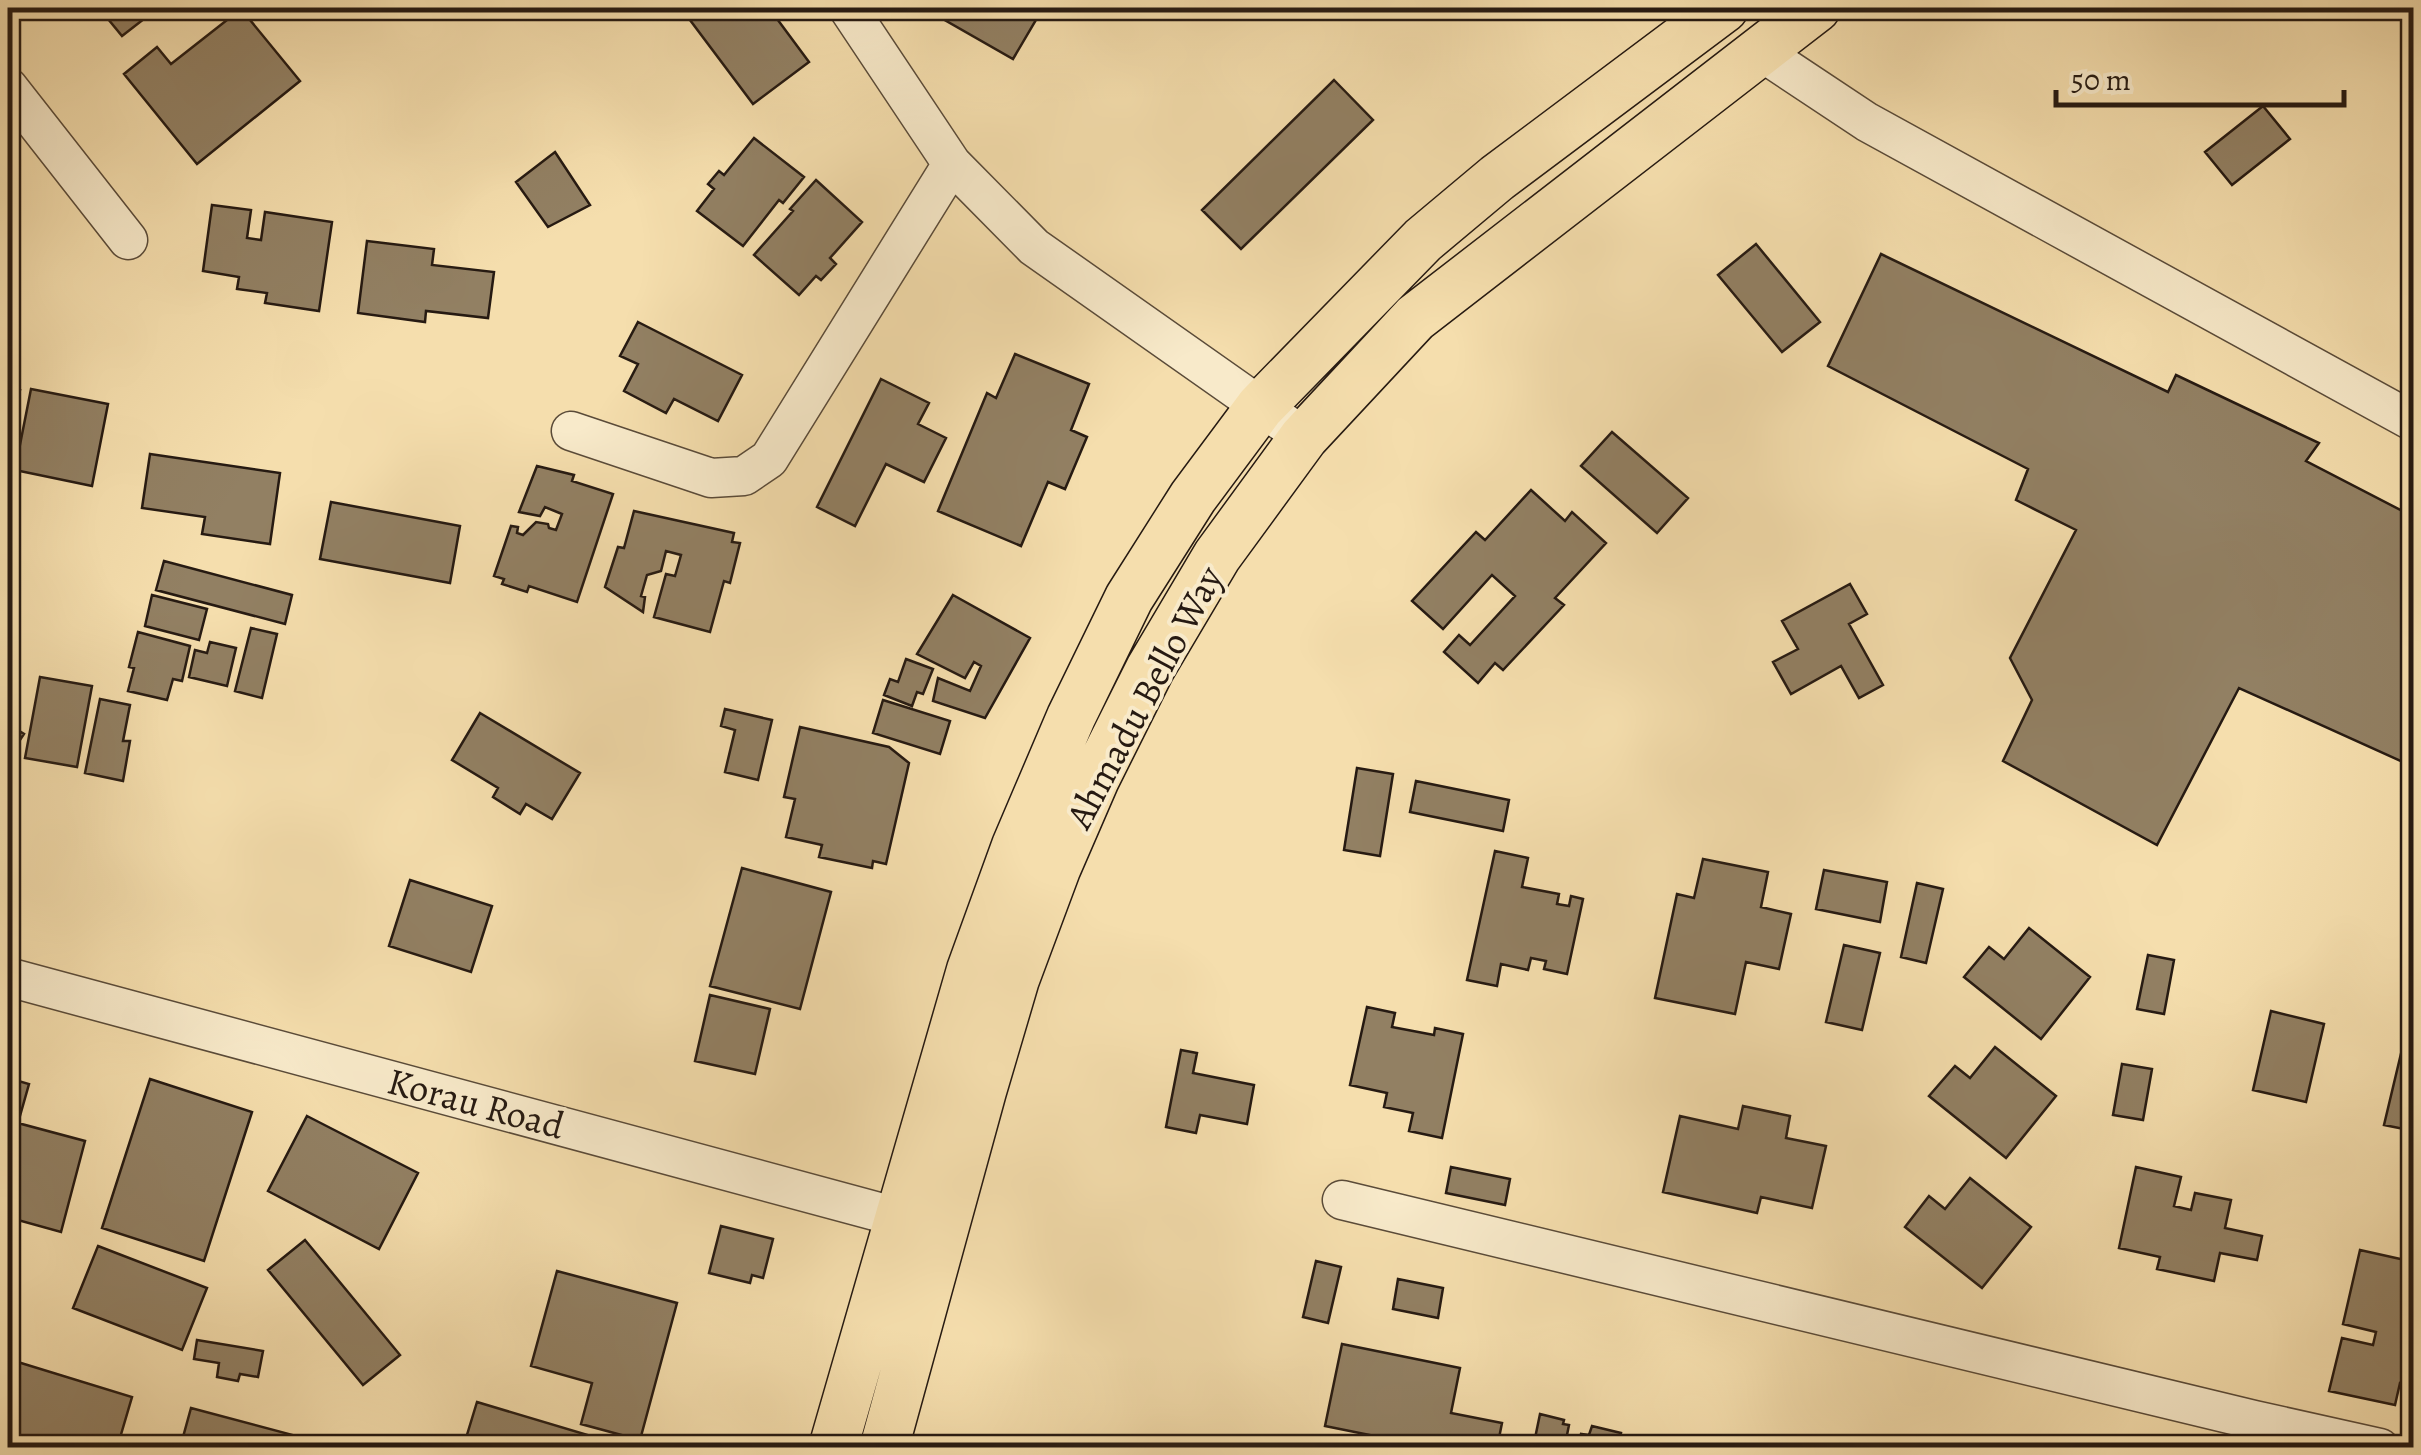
<svg xmlns="http://www.w3.org/2000/svg" width="2421" height="1455" viewBox="0 0 2421 1455" font-family="Alegreya,serif">
  <style>
    .building { fill: #928063; stroke: #261a12; stroke-width: 2.5 }
    .lines { fill: none; stroke-linecap: round; stroke-linejoin: round }
    .minor-casing { stroke: #5a4b39; stroke-width: 41 }
    .major-casing { stroke: #261a12; stroke-width: 51 }
    .minor { stroke: #f8eaca; stroke-width: 38 }
    .major { stroke: #f5dead; stroke-width: 48 }
    .labels { text-anchor: middle; dominant-baseline: central; stroke-width: 8; stroke-linejoin: round; paint-order: stroke }
    .street-label { font-size: 38px; fill: #261a12; stroke: #f8eaca }
  </style>
  <rect width="100%" height="100%" fill="#f5dead"/>
  <filter id="stains"><feTurbulence type="fractalNoise" baseFrequency=".002" numOctaves="4"/><feColorMatrix values="0 0 0 0 .2 0 0 0 0 .09 0 0 0 0 .02 0 0 0 .5 -.17"/></filter>
  <radialGradient id="worn" r=".72"><stop offset=".6" stop-color="#630" stop-opacity="0"/><stop offset="1" stop-color="#630" stop-opacity=".3"/></radialGradient>
  <path class="building" d="M99 8H158L122 36Z
    M699 8H769L809 62 753 104 687 16Z
    M950 8H1043L1013 59 943 19Z
    M241 9 300 81 197 164 124 74 157 47 171 64Z
    M1334 80 1373 120 1241 249 1202 210Z
    M2263 106 2290 139 2232 185 2205 152Z
    M754 138 804 177 783 203 779 200 743 246 697 211 714 189 708 184 719 171 724 175Z
    M555 152 590 205 548 227 516 182Z
    M816 180 862 222 830 258 836 264 821 280 816 276 799 295 754 255 793 211 790 209Z
    M212 205 251 210 247 238 261 240 265 212 332 222 319 311 265 303 267 293 237 289 239 277 203 271Z
    M367 241 434 249 432 265 494 272 488 318 426 311 425 322 358 313Z
    M1756 244 1820 322 1782 352 1718 275Z
    M8 246 17 249 8 281Z
    M1881 254 2168 392 2176 375 2319 443 2306 461 2414 517V767L2239 688 2157 845 2003 761 2032 700 2010 658 2076 530 2016 500 2028 469 1828 366Z
    M638 322 742 375 718 421 674 399 666 413 624 391 638 364 620 356Z
    M1015 354 1089 384 1071 430 1087 437 1065 489 1048 482 1021 546 938 511 987 393 996 398Z
    M881 379 929 403 918 424 946 438 924 482 886 464 855 526 817 507Z
    M8 386 20 390 8 427Z
    M31 389 108 404 92 486 15 470Z
    M1612 432 1688 498 1657 533 1581 466Z
    M150 454 280 473 270 544 202 534 205 517 142 508Z
    M537 466 574 475 572 481 613 494 577 602 529 586 527 592 502 584 504 579 494 576 511 526 518 527 517 533 523 535 536 522 548 524 549 528 556 530 562 514 545 507 540 516 519 512Z
    M1531 490 1565 521 1572 512 1606 543 1555 598 1564 605 1503 670 1495 663 1478 683 1444 652 1459 635 1470 645 1515 596 1492 575 1443 629 1412 601 1476 532 1485 540Z
    M331 502 460 526 450 583 320 559Z
    M634 511 734 533 732 542 740 543 730 583 724 581 710 632 654 617 666 574 675 576 681 555 666 551 661 571 647 575 641 596 645 597 643 612 605 587 618 547 624 548Z
    M164 561 292 595 285 624 156 590Z
    M1850 584 1867 614 1849 624 1883 685 1859 698 1841 666 1791 694 1773 662 1798 649 1782 621Z
    M152 595 207 609 199 640 145 626Z
    M953 595 1030 638 985 718 933 701 938 678 970 691 981 666 974 662 965 678 917 654Z
    M251 628 277 634 262 698 235 691Z
    M138 632 190 646 182 681 173 679 167 700 128 691 134 668 129 667Z
    M210 642 236 648 227 686 189 677 195 650 207 653Z
    M906 659 933 669 923 694 917 692 912 706 884 695 890 679 898 682Z
    M40 677 92 686 77 767 25 758Z
    M100 699 130 705 123 741H130L123 781 85 773Z
    M883 700 950 721 940 754 873 733Z
    M725 709 772 720 758 780 725 772 735 730 721 726Z
    M480 713 580 773 552 819 526 804 520 814 493 797 498 788 452 760Z
    M8 724 24 734 8 758Z
    M800 727 889 747 909 763 886 864 873 861 872 868 819 857 822 845 786 837 795 799 784 797Z
    M1357 768 1393 774 1380 856 1344 850Z
    M1416 781 1509 800 1503 831 1410 812Z
    M1495 851 1528 858 1522 887 1559 894 1557 904 1569 906 1571 896 1583 899 1567 974 1544 969 1546 961 1531 958 1528 970 1501 964 1497 986 1467 980Z
    M1703 859 1768 872 1761 907 1791 914 1779 969 1746 962 1735 1014 1655 998 1677 894 1694 898Z
    M742 868 831 892 800 1009 710 986Z
    M1824 870 1887 882 1880 922 1816 909Z
    M410 880 492 906 471 972 389 946Z
    M1917 883 1943 889 1926 963 1901 957Z
    M2029 928 2090 977 2041 1039 1964 977 1989 947 2004 959Z
    M1844 945 1880 953 1862 1030 1826 1022Z
    M2148 955 2174 960 2164 1014 2137 1009Z
    M710 995 770 1009 755 1074 695 1061Z
    M1367 1007 1395 1013 1392 1027 1434 1035 1435 1028 1463 1034 1442 1138 1409 1131 1413 1113 1384 1107 1387 1093 1350 1085Z
    M2271 1011 2324 1024 2306 1102 2253 1090Z
    M2409 1020 2414 1021V1131L2384 1125Z
    M1995 1047 2056 1096 2006 1158 1929 1096 1955 1066 1970 1078Z
    M1181 1050 1197 1053 1193 1073 1254 1085 1247 1124 1200 1115 1196 1133 1166 1127Z
    M2122 1064 2152 1069 2143 1120 2113 1115Z
    M8 1078 29 1084 18 1123 85 1141 61 1232 18 1220 8 1260Z
    M150 1079 252 1112 204 1261 102 1228Z
    M1743 1106 1790 1116 1786 1138 1826 1146 1812 1208 1761 1197 1757 1213 1663 1192 1680 1116 1738 1129Z
    M307 1116 418 1173 379 1249 268 1191Z
    M1451 1167 1510 1179 1505 1205 1446 1193Z
    M2136 1167 2181 1177 2174 1206 2191 1210 2195 1193 2231 1200 2225 1228 2262 1236 2257 1260 2220 1253 2214 1281 2157 1269 2160 1257 2119 1248Z
    M1970 1178 2031 1227 1982 1288 1905 1227 1929 1196 1945 1209Z
    M721 1226 773 1239 763 1278 752 1275 750 1283 709 1273Z
    M305 1240 400 1355 363 1385 268 1270Z
    M98 1246 207 1288 182 1350 73 1308Z
    M2360 1250 2414 1262V1386L2400 1383 2395 1405 2329 1391 2342 1338 2373 1345 2376 1332 2343 1324Z
    M1316 1261 1341 1267 1328 1323 1303 1317Z
    M557 1271 677 1303 640 1440 581 1424 592 1383 531 1366Z
    M1398 1279 1443 1288 1438 1318 1393 1309Z
    M197 1340 263 1351 258 1377 240 1374 238 1381 217 1377 219 1363 194 1359Z
    M1342 1344 1460 1368 1451 1413 1502 1423 1497 1448H1434L1325 1426Z
    M8 1359 132 1397 117 1448H8Z
    M477 1402 631 1448H463Z
    M191 1408 319 1442 317 1448H180Z
    M1540 1414 1564 1420 1563 1424 1569 1425 1565 1445 1578 1447 1581 1434 1589 1435 1592 1426 1621 1433 1618 1448H1533Z
    M1038 1436 1090 1446V1448H1036Z"/>
  <g class="lines">
    <defs>
      <path id="minor" d="M848 8 952 164 1034 247 1304 437
        M1760 51 1867 122 2414 422
        M8 87 128 240
        M571 431 711 478 744 476 769 459 952 164
        M8 977 927 1225
        M1342 1200 2254 1420 2380 1448"/>
      <path id="major" d="M833 1448 971 970 1016 846 1071 717 1129 598 1193 497 1260 407 1423 240 1497 178 1724 8
        M884 1448 982 1091 1015 979 1056 869 1095 779 1150 669 1217 556 1304 437 1415 318 1816 8"/>
    </defs>
    <use href="#minor" class="minor-casing"/>
    <use href="#major" class="major-casing"/>
    <use href="#minor" class="minor"/>
    <use href="#major" class="major"/>
  </g>
  <g class="labels">
    <g class="street-label">
      <text transform="translate(1144 697) rotate(-62)">Ahmadu Bello Way</text>
      <text transform="translate(476 1103) rotate(15)">Korau Road</text>
    </g>
  </g>
  <rect width="2421" height="1455" fill="none" stroke="#f5dead" stroke-width="40"/>
  <rect x="10" y="10" width="2401" height="1435" fill="none" stroke="#261a12" stroke-width="5"/>
  <rect x="20" y="20" width="2381" height="1415" fill="none" stroke="#261a12" stroke-width="2.5"/>
  <path d="M2056 90v15h288v-15" fill="none" stroke="#261a12" stroke-width="5"/>
  <text x="2071" y="90" font-size="30" fill="#261a12" stroke="#f8eaca" stroke-width="8" paint-order="stroke">50 m</text>
  <rect width="100%" height="100%" filter="url(#stains)"/>
  <rect width="100%" height="100%" fill="url(#worn)"/>
</svg>
